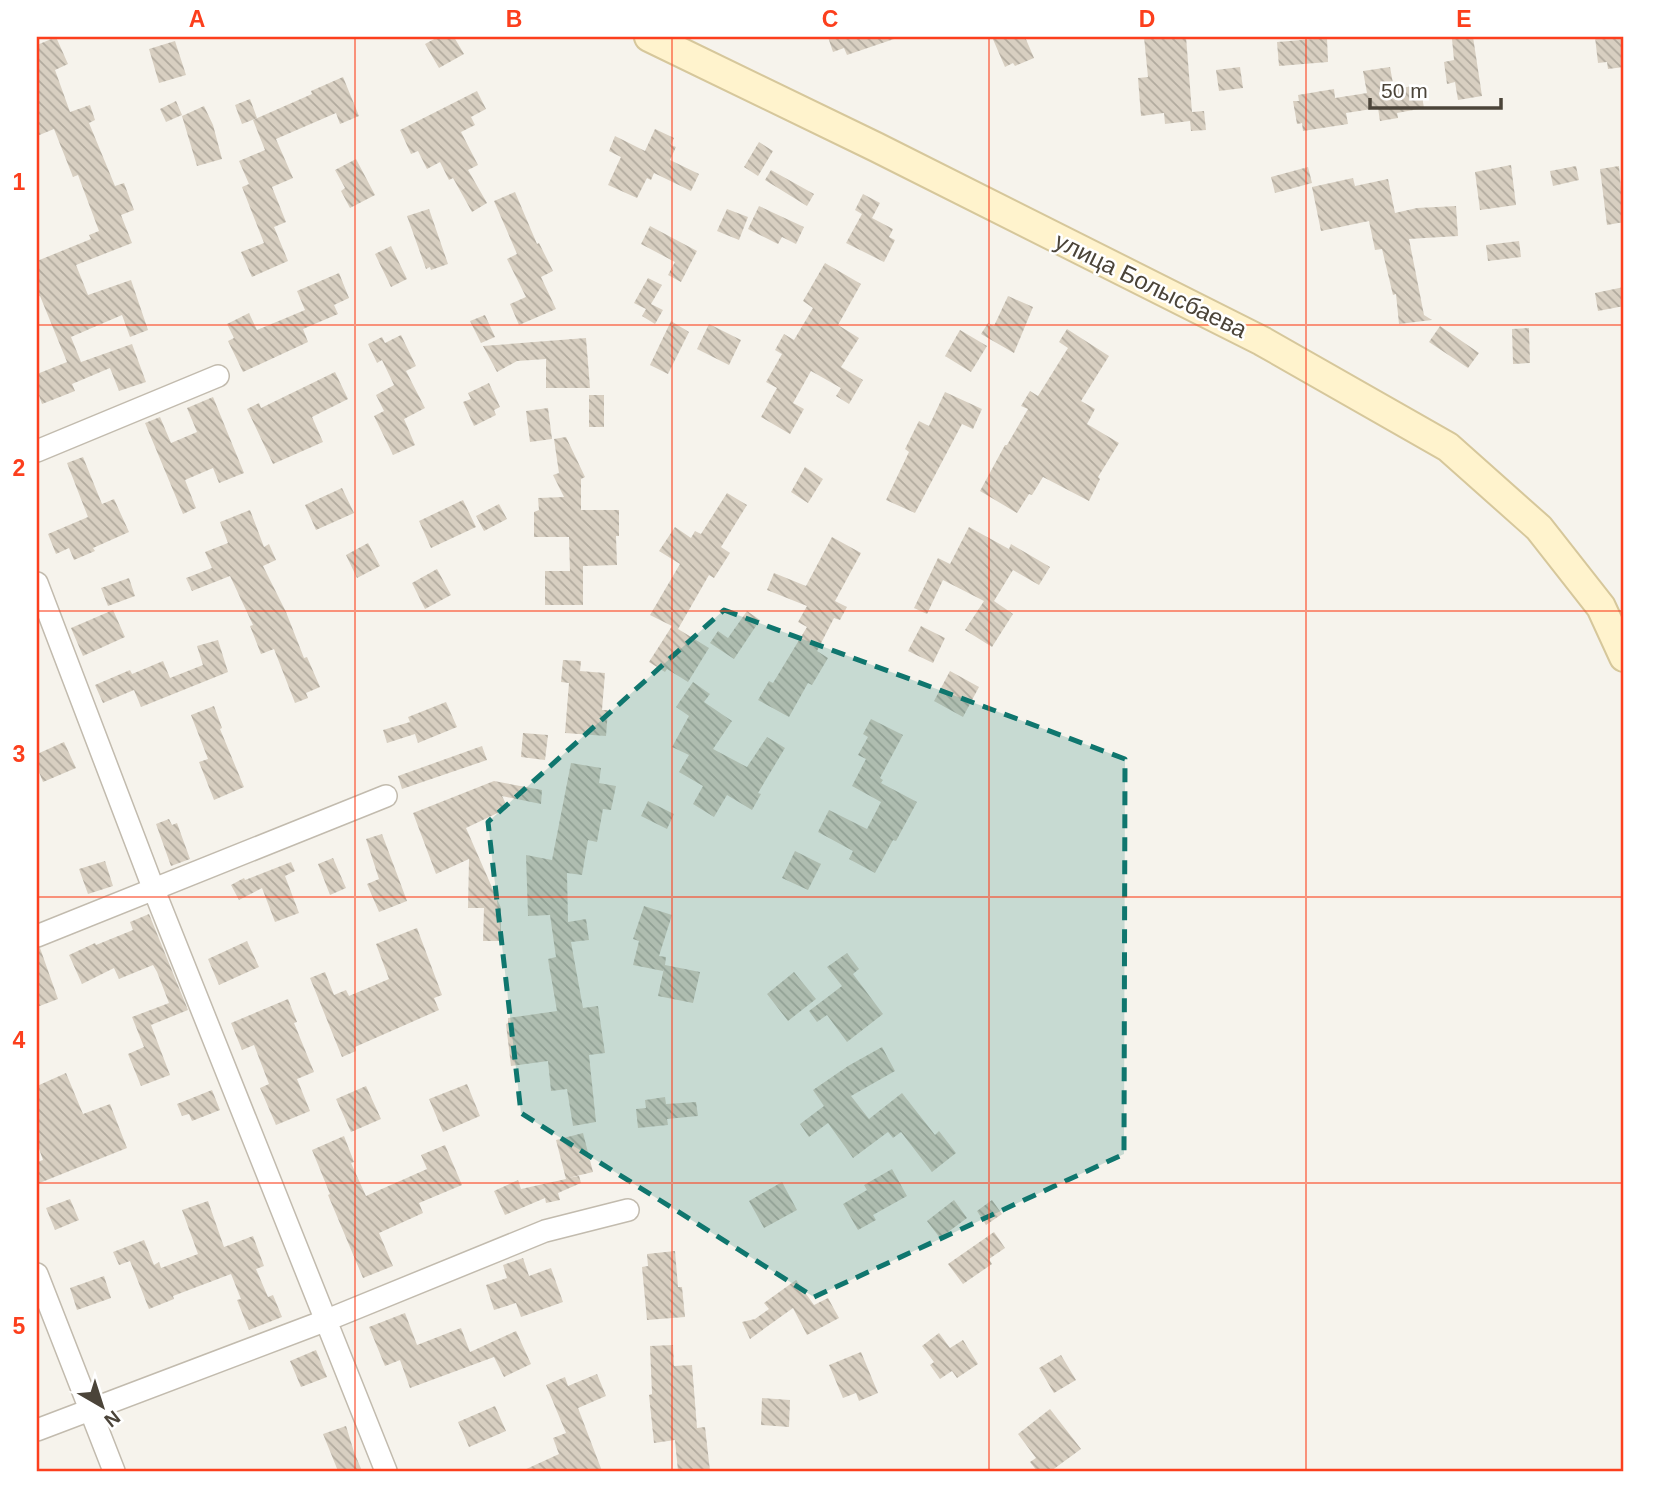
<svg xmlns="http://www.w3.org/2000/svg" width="1661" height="1508" viewBox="0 0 1661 1508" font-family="Helvetica,sans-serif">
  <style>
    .building { fill: url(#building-back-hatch) }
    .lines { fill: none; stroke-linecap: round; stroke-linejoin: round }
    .street-casing { stroke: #c2bbae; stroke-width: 24 }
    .secondary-casing { stroke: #d6c79b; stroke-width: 32 }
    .street { stroke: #fff; stroke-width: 21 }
    .secondary { stroke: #fff3cd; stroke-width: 28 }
    .marked { fill: #0f766e; fill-opacity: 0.2; stroke: #0f766e; stroke-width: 5; stroke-dasharray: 14 9; stroke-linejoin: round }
    .grid { fill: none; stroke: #fc3f1d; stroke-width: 2; stroke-opacity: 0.55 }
    .labels { text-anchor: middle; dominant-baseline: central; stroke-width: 5; stroke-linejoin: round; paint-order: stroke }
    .street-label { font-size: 24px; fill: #4b4439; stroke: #fff }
    .neatline { fill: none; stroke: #fc3f1d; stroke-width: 2.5 }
    .grid-label { font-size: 23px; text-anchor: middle; font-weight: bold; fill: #fc3f1d }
  </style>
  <defs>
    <pattern id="building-back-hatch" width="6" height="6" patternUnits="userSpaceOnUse" patternTransform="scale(1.75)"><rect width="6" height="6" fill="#d8cfc1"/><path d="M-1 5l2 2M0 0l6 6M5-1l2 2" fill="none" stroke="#b1aa9e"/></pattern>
  </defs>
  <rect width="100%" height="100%" fill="#f6f3ec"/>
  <path class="building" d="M56 37 68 64 55 70 70 112 90 105 95 120 89 123 115 186 124 183 134 210 121 215 132 243 76 265 88 295 131 280 148 330 130 337 122 315 71 337 81 362 132 344 146 382 119 391 110 368 72 384 75 391 42 404 37 390V374L67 362 40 296 37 297V261L91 239 89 235 99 231 78 175 73 177 54 129 37 136V45Z
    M438 37H454L464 54 439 68 425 44Z
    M828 37H894V39L847 55 844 48 833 52Z
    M992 37H1025L1034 58 1015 66 1013 63 1005 67Z
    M1144 37H1186L1192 112 1204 111 1206 130 1191 131 1190 121 1165 124 1164 113 1141 116 1138 78 1148 77Z
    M1473 37 1482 96 1458 100 1455 82 1447 84 1444 62 1454 60 1452 39Z
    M1595 37H1624V67L1608 69 1607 62 1598 63Z
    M1327 38 1328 62 1279 66 1277 42Z
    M175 41 186 75 159 83 149 49Z
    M1240 67 1243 88 1219 91 1216 70Z
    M1390 67 1394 89 1420 85 1424 108 1397 113 1398 118 1380 121 1378 108 1346 113 1348 124 1303 131 1302 123 1297 124 1293 101H1299L1298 95 1334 89 1335 98 1367 93 1363 71Z
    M343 77 359 116 340 124 336 113 276 139 293 178 272 187 286 222 274 227 288 261 252 277 241 252 264 243 242 187 249 184 239 161 265 150 253 120 312 94 311 91Z
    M477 91 486 109 471 117 475 125 461 132 478 165 468 170 487 203 472 212 453 178 449 180 440 162 427 169 418 151 411 154 400 130Z
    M250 99 257 118 242 124 235 105Z
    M176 101 182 115 166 122 160 109Z
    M204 106 213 125 222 159 197 166 182 116Z
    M655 129 674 138 671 145 676 147 670 160 699 174 691 191 654 173 651 180 647 178 637 198 608 185 621 157 609 151 615 136 645 151Z
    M759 142 773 151 758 176 744 167Z
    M356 159 375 195 350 208 341 191 345 188 335 170Z
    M1511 165 1516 205 1480 210 1475 172Z
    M1576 166 1579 180 1553 186 1550 171Z
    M1619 166 1624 222 1607 225 1600 169Z
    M1308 167 1312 183 1275 193 1271 177Z
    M771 170 814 194 807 206 765 180Z
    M1353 178 1355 186 1388 179 1395 213 1417 208 1456 206 1458 236 1409 239 1424 315 1432 320 1399 324 1396 294 1393 295 1382 249 1375 250 1369 221 1321 231 1312 187Z
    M515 192 537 244 539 243 553 271 541 277 556 309 519 325 510 304 526 297 507 259 517 254 494 201Z
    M863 194 880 203 872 218 893 229 889 237 895 240 884 262 846 243 862 214 855 210Z
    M759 206 804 227 796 244 782 237 778 244 748 229Z
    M429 209 448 264 431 270 430 267 426 269 407 216Z
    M727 209 748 217 739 240 717 231Z
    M650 226 697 251 681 282 668 275 675 262 641 244Z
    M1519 241 1521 257 1488 261 1486 245Z
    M391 246 407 279 391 287 375 254Z
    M825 263 861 284 838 325 859 338 841 367 863 380 849 404 836 396 841 388 811 371 793 403 804 409 790 434 761 417 777 388 766 382 782 354 775 350 784 334 794 340 813 308 803 301Z
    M339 273 349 298 334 305 338 314 303 329 308 342 243 372 228 341 234 338 227 324 249 313 257 330 305 310 297 291Z
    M648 278 662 285 651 304 663 310 655 324 642 316 646 309 634 303Z
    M1624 287V306L1598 311 1595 293Z
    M1008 296 1033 307 1014 353 981 334 988 323 994 326Z
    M485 315 495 337 481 343 470 321Z
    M671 321 689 332 668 374 650 365Z
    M709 324 741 340 729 365 697 349Z
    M1440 326 1479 353 1468 368 1429 342Z
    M1529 328 1530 363 1513 364 1512 329Z
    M1067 329 1109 356 1081 401 1095 409 1087 424 1119 443 1098 477 1100 479 1089 501 1043 477 1032 495 1029 494 1017 513 980 491 1005 445H1007L1028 409 1021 406 1030 391 1038 396 1068 348 1059 342Z
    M960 330 987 346 971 372 945 356Z
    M401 335 416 366 406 371 425 408 404 419 415 445 393 455 374 416 384 411 376 395 394 385 382 360 377 363 368 344 382 337 385 343Z
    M586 338 590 388H546V359L517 361 497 372 483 346Z
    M335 372 348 399 312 417 323 442 273 464 247 409 259 403 261 408Z
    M489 383 500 407 494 410 496 415 474 426 463 402 471 399 468 393Z
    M945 392 982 409 973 429 962 424 915 513 886 500 909 452 905 449 919 421 929 426Z
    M589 395H604V427H589Z
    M213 397 244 473 219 483 213 468 185 480 196 508 183 514 145 423 160 417 171 443 197 432 187 408Z
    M548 408 552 439 530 442 526 411Z
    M566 437 585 477 581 479V510H619V536H616L617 565 583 566V605H545V571H570L569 537H534V512L539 510 538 498 564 497 553 475 559 473 554 439Z
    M83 457 102 504 114 499 129 532 93 548 95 551 74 560 69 548 56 554 48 534 88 517 67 463Z
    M805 467 823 479 808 503 791 492Z
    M342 488 354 513 316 530 305 505Z
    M727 493 747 505 721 547 730 553 714 578 709 575 678 629 709 648 688 682 667 669 665 672 649 662 672 626 650 615 680 564 659 551 675 527 691 538 695 531 701 534Z
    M463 500 476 527 431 548 419 521Z
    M499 504 507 519 484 531 476 516Z
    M250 510 264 547 269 544 276 560 263 566 286 612 304 658 307 657 320 687 306 693 308 698 295 703 274 649 261 654 250 626 253 625 230 576 192 591 186 578 212 568 205 552 228 543 220 522Z
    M969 527 1009 549 1011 544 1050 567 1039 585 1013 570 994 601 1013 614 992 647 965 630 984 601 943 580 927 614 914 608 938 558 950 564Z
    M832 537 861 553 835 601 847 607 840 620 834 618 817 651 828 658 812 685 808 683 789 717 758 700 769 681 773 683 807 627 798 622 807 606 767 590 774 573 806 586Z
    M368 543 380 566 357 578 346 555Z
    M437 569 451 595 425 609 412 583Z
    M129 578 135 596 108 606 101 588Z
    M113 610 125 637 83 656 71 628Z
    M747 611 760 620 734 659 710 643 718 631 728 638Z
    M921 626 945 638 933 663 908 651Z
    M218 640 228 672 141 707 134 690 103 703 95 685 130 670 132 674 163 661 170 678 203 665 197 646Z
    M563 660 581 661 580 671 605 673 602 710H608L606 736 565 733 569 683 561 682Z
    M950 671 979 687 963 717 934 701Z
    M693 682 710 694 704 702 732 721 713 749 747 767 767 737 785 748 758 793 761 794 752 810 727 795 714 817 693 804 703 786 679 772 689 755 672 747 689 716 676 707Z
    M446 702 457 727 418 743 415 734 387 743 383 730 410 722 408 717Z
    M214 706 222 728 220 729 244 787 214 800 199 762 208 759 191 715Z
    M871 719 903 735 880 778 883 780 881 783 917 802 896 841 893 840 875 873 849 859 853 851 818 832 829 810 867 829 881 802 852 786 866 759 858 755 868 737 863 734Z
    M523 733 548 735 545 760 521 757Z
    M64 742 76 768 43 782 37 767V754Z
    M482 746 487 760 402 789 398 776Z
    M571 763 601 768 599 783 616 786 611 810 603 809 597 842 588 840 582 875 567 873 568 922 586 919 589 940 571 942 583 1008 598 1006 605 1053 589 1055 596 1122 573 1126 567 1089 551 1091 548 1061 511 1066 506 1024 508 1023V1018L557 1011 548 959 556 957 550 915 528 916 526 855 552 860Z
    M494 781 542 790 541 804 502 796 508 808 466 828 501 908V941H483L484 908H468L469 859 436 874 413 813Z
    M648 801 674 814 667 829 641 816Z
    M169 819 172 825 177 823 190 859 171 866 156 824Z
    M382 834 407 901 379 912 367 884 379 879 366 839Z
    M795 851 821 864 808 890 782 878Z
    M333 858 346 888 330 895 318 864Z
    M105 861 113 886 88 894 79 869Z
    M291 862 295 871 285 876 299 913 275 922 262 888 239 900 231 885 244 878 245 880Z
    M644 906 672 915 659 956 666 957 665 965 700 972 693 1003 658 996 664 968 663 971 633 965 639 941 633 939Z
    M149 914 188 1010 151 1025 170 1075 141 1086 128 1054 144 1047 132 1017 169 1003 157 972 153 965 119 979 114 968 82 984 69 955 95 943 96 945 133 930 130 922Z
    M417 928 442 995 434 998 439 1010 355 1047 356 1051 342 1057 310 978 325 972 334 995 346 990 349 996 389 979 376 944Z
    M247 941 259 967 219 985 208 959Z
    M40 948 58 999 37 1007V949Z
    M847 953 859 969 853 974 883 1014 847 1042 827 1015 817 1022 809 1011 842 986 827 967Z
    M794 972 816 999 788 1021 767 994Z
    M288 999 297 1022 294 1023 314 1072 297 1079 310 1111 276 1125 260 1088 269 1084 254 1045 242 1050 231 1023Z
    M882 1047 895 1071 851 1096 869 1119 902 1093 935 1135 939 1131 956 1153 932 1172 901 1132 893 1138 888 1132 853 1158 828 1123 809 1137 800 1124 824 1106 813 1090 848 1066Z
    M66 1073 83 1114 110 1104 127 1148 37 1184V1162L43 1160 37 1143V1086Z
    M467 1084 480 1116 443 1132 429 1099Z
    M366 1086 381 1119 351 1132 336 1099Z
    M212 1090 220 1110 192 1121 189 1114 182 1116 177 1104Z
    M665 1097 666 1104 696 1102 698 1116 667 1119 668 1125 638 1128 636 1109 646 1108 645 1100Z
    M583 1133 593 1172 568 1178 579 1176 581 1183 558 1193 560 1200 546 1203 545 1198 505 1215 494 1191 518 1180 521 1189 566 1179 556 1140Z
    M344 1136 354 1162 351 1163 366 1196 427 1169 421 1155 445 1145 462 1185 419 1203 423 1213 379 1233 393 1266 363 1278 328 1195 330 1194 312 1150Z
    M892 1169 907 1196 873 1215 876 1220 858 1230 843 1204 867 1190 864 1185Z
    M782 1182 797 1210 764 1228 749 1201Z
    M70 1199 79 1220 55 1230 46 1208Z
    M954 1200 967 1218 940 1238 927 1221Z
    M992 1200 1002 1214 986 1225 977 1211Z
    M208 1201 224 1247 253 1236 264 1266 256 1269 268 1297 273 1295 282 1317 249 1330 237 1300 241 1299 231 1274 173 1296 174 1299 149 1309 130 1261 119 1265 113 1252 144 1240 154 1265 159 1262 161 1268 198 1254 182 1210Z
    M994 1232 1005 1248 989 1259 992 1264 963 1284 948 1264Z
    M675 1251 678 1287H682L685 1317 647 1320 642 1267 648 1266 647 1254Z
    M523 1258 529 1276 551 1268 563 1302 521 1317 516 1303 494 1310 486 1285 507 1278 503 1265Z
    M104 1276 111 1298 77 1310 70 1288Z
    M796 1280 814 1305 828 1298 839 1318 807 1335 793 1308 750 1339 742 1322 755 1319 769 1309 764 1303Z
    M405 1313 417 1345 461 1328 470 1352 516 1331 531 1364 504 1377 494 1357 410 1388 400 1360 385 1366 369 1327Z
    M939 1333 950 1348 963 1340 978 1364 957 1378 952 1371 940 1379 930 1365 934 1362 922 1346Z
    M673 1345 674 1366 692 1365 697 1428 705 1427 710 1471H678L675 1440 654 1443 649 1395 652 1394 650 1346Z
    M316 1350 327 1377 301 1387 290 1361Z
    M861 1352 878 1393 859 1401 856 1393 843 1398 829 1365Z
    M1061 1355 1076 1380 1054 1393 1039 1368Z
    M597 1374 606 1396 578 1408 602 1471H522L559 1454 553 1438 566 1433 546 1385 565 1377 568 1386Z
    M762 1398 790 1400 789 1427 761 1425Z
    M495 1406 506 1431 469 1447 458 1422Z
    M1050 1409 1081 1449 1051 1471H1037L1030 1462 1036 1458 1018 1434Z
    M346 1426 354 1452 362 1471H338L323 1434Z"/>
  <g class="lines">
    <defs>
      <path id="street" d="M37 451 218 376
        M37 583 154 890 386 1471
        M37 936 386 796
        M37 1274 114 1471
        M37 1430 327 1320 545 1231 628 1210"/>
      <path id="secondary" d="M649 37 876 147 1262 341 1448 447 1539 528 1601 607 1624 657"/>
    </defs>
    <use href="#street" class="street-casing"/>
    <use href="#secondary" class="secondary-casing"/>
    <use href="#street" class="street"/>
    <use href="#secondary" class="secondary"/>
  </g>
  <path class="marked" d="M724 610 1125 759 1124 1154 814 1297 521 1113 488 822Z"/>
  <path class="grid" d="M355 37V1471M672 37V1471M989 37V1471M1306 37V1471M37 325H1624M37 611H1624M37 897H1624M37 1183H1624"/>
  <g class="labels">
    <g class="street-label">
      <text transform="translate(1151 285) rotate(26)">улица Болысбаева</text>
    </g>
  </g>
  <rect width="1661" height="1508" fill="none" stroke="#ffffff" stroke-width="77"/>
  <g transform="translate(102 1406) rotate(141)" stroke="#ffffff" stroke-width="5" paint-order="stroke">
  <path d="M0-5L12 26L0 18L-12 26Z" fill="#4b4439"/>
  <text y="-10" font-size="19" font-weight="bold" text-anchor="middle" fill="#4b4439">N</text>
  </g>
  <path d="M1370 98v10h131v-10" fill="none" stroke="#4b4439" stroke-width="3.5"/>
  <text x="1381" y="98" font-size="21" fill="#4b4439" stroke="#ffffff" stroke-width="5" paint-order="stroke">50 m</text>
  <rect x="38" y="38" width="1584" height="1432" class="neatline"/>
  <g class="grid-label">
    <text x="197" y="27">A</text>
    <text x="514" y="27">B</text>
    <text x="830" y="27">C</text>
    <text x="1147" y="27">D</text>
    <text x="1464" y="27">E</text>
    <text x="19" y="190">1</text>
    <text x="19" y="476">2</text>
    <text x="19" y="762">3</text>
    <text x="19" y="1048">4</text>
    <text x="19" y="1334">5</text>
  </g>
</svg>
